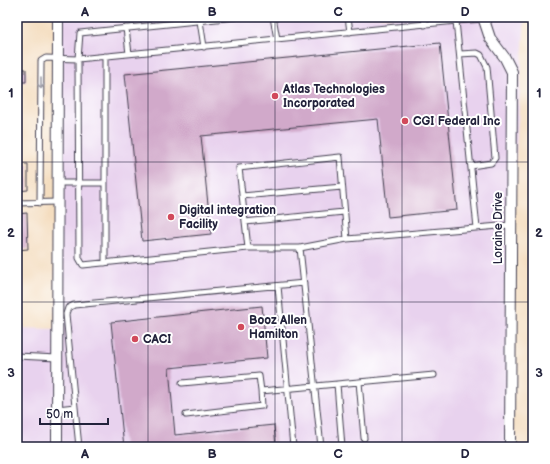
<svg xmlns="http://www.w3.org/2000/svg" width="550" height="464" viewBox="0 0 550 464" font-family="'Balsamiq Sans',sans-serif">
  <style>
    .built { fill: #e8d2ee }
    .building { fill: #d1a9ca }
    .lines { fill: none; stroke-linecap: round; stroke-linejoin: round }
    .lane-casing { stroke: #423e4f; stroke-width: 7 }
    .street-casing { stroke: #423e4f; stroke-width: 12 }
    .lane { stroke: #fff; stroke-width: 5 }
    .street { stroke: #fff; stroke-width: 10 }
    .oneway { stroke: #9c9ca7 }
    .grid { fill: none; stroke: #22223b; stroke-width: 1; stroke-opacity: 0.55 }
    .poi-dot { fill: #d1495b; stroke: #fff; stroke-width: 1.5 }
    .labels { text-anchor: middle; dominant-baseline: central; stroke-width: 4; stroke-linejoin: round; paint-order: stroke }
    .poi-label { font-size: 12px; font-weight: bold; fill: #22223b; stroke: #fff; text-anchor: start }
    .street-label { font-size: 12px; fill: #22223b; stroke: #fff }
    .neatline { fill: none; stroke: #22223b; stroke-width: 1.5 }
    .grid-label { font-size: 13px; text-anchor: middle; font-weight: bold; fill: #22223b }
  </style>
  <rect width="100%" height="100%" fill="#fff"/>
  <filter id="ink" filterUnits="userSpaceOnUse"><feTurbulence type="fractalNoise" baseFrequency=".025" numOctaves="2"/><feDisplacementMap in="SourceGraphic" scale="8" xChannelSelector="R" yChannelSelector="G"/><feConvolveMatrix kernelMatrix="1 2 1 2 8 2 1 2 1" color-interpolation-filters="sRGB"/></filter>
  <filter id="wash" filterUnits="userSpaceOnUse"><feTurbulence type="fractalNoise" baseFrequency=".012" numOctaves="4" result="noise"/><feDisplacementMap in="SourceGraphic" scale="16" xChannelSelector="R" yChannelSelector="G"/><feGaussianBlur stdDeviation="0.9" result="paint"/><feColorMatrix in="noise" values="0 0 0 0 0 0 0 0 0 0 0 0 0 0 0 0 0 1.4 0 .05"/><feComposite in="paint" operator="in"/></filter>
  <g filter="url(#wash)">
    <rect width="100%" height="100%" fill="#f4ddbf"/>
    <path class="built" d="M58 17H525L511 225 510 447H17V328L57 329Z"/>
    <g id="blocks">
      <path class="building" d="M440 43 457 210 388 217 378 119 201 136 211 234 142 241 125 74Z
        M17 69H26V82H17Z
        M17 164H28V190L17 191Z
        M27 213 28 249 17 250V214Z
        M262 306 267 358 169 368 175 435 274 425 276 447H124L111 322Z"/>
    </g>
  </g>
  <g filter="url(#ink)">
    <use href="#blocks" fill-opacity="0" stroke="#423e4f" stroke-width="1"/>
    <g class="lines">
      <defs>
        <path id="lane" d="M236 17 80 33 78 59 79 258 83 265 248 248
          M273 17 277 39
          M348 17 350 32
          M424 17 425 25
          M200 21 204 47
          M126 28 129 54
          M460 54 477 53 481 55 487 67 495 158 491 163 471 166
          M340 157 347 239 300 248H248L239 168Z
          M57 183H105
          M242 196 342 187
          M17 203 57 202
          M40 203 41 64V61L46 58 78 59 456 21
          M245 222 344 212
          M477 228 456 21 484 19
          M347 239 511 225
          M300 248 321 447
          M105 263V56
          M278 286 293 447
          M17 356 57 358
          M359 382 364 438
          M182 383 259 376 261 391 337 384 342 447
          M337 384 434 375
          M75 407 66 314 68 308 74 305 304 283
          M57 409 75 407 79 447
          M186 415 262 406 261 391"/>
        <path id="street" d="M483 17 490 38 505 58 512 72 510 447
          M57 447 58 17"/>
      </defs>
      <use href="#lane" class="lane-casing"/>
      <use href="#street" class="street-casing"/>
      <use href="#lane" class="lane"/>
      <use href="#street" class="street"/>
    </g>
    <defs><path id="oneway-shaft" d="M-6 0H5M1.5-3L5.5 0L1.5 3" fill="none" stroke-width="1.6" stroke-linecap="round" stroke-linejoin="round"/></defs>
    <use class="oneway" href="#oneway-shaft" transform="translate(41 83) rotate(90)"/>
  </g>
  <path class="grid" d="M148 17V447M275 17V447M402 17V447M17 162H533M17 302H533"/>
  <g class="poi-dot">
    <circle cx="275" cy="96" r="4"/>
    <circle cx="405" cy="121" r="4"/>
    <circle cx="171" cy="217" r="4"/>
    <circle cx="241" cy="327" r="4"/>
    <circle cx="135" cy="339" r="4"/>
  </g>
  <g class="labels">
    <g class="poi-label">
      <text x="283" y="89">Atlas Technologies<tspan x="283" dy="14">Incorporated</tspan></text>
      <text x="413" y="121">CGI Federal Inc</text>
      <text x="179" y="210">Digital integration<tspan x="179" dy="14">Facility</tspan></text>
      <text x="249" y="320">Booz Allen<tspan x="249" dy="14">Hamilton</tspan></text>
      <text x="143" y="339">CACI</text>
    </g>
    <g class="street-label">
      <text transform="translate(498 228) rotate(-90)">Loraine Drive</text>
    </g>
  </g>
  <rect width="550" height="464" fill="none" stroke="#fff" stroke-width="44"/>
  <path d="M40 418v6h68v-6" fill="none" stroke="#22223b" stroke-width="2"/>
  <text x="46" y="418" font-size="12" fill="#22223b" stroke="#ffffff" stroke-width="3" paint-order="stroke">50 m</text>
  <rect x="22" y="22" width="506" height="420" class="neatline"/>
  <g class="grid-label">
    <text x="85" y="16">A</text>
    <text x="212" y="16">B</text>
    <text x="338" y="16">C</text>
    <text x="465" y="16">D</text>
    <text x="11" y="97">1</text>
    <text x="539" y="97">1</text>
    <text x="11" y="237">2</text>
    <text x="539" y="237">2</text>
    <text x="11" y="377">3</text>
    <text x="539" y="377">3</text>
    <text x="85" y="458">A</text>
    <text x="212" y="458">B</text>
    <text x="338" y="458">C</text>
    <text x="465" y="458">D</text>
  </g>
</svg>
